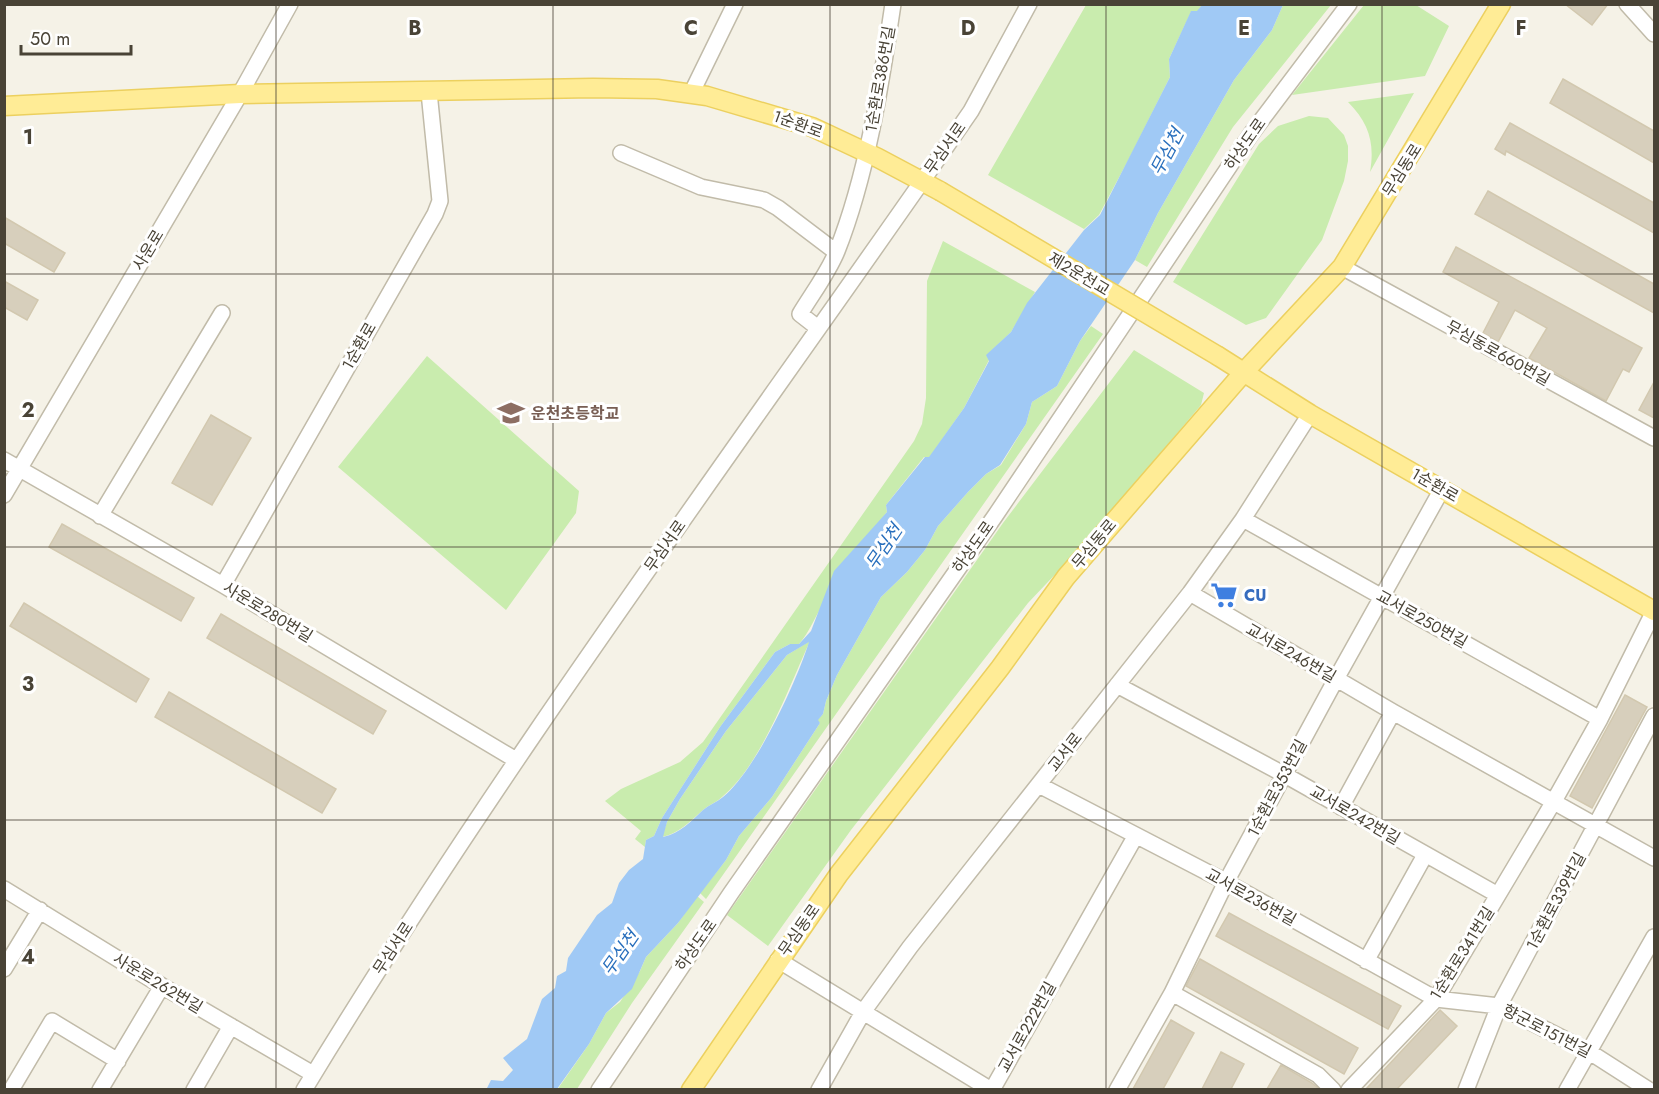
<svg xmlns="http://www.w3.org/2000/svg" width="1659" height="1094" viewBox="0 0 1659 1094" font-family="Jost,'Noto Sans KR',sans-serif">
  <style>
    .green { fill: #c9ecae }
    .water { fill: #a0c9f5; fill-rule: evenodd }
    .building { fill: #d7cfbc; stroke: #d2c8af; stroke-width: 1.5 }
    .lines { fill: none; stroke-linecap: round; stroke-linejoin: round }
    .minor-casing { stroke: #c1bba9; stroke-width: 18 }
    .major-casing { stroke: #ecd05f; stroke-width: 21 }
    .minor { stroke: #fff; stroke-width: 15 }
    .major { stroke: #ffec96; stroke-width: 18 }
    .major-bridge-casing { stroke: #ecd05f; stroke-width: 21; stroke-linecap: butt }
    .major-bridge { stroke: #ffec96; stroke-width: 18 }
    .grid { fill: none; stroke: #494336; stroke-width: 1.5; stroke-opacity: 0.55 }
    .labels { text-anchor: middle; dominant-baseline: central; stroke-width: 6; stroke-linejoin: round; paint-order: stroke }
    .street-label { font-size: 16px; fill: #494336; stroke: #fff }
    .education-label { font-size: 16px; font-weight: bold; fill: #785e54; stroke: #fff; text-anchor: start }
    .shop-label { font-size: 16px; font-weight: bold; fill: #366cbe; stroke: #fff; text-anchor: start }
    .water-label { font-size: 18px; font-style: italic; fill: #276ebc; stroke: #fff }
    .grid-label { font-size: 20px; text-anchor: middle; font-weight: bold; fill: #494336; stroke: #fff; stroke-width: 6; stroke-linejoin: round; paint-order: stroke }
  </style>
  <rect width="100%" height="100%" fill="#f5f2e7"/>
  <path class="green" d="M1086 5H1202L1198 11 1191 12 1169 59 1170 77 1132 153 1099 215 1084 229 988 175Z
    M1283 5H1331L1233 127 1147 267 1135 260 1158 213 1234 80 1272 30Z
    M1364 5H1416L1449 26 1425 76 1292 95Z
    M1414 93 1370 172C1375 143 1369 123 1348 102Z
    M1309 116 1328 118 1344 135 1348 146V161L1344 181 1322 240 1266 318 1246 325 1173 282 1259 144 1278 126Z
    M943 241 1035 292 1011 332 987 355 989 360 964 408 929 458 924 457 886 505 887 512C864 541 842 572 823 604 814 619 810 631 799 644H790L775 652 720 727 662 818 654 836 646 840 645 847 635 839 641 831 605 801 621 789 680 762 703 742 914 441 922 424 926 398 927 281Z
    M1091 326 1103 334 706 899 700 893 726 860 739 836 772 797 820 723 817 720 823 714 826 701 837 675 881 597 907 572 925 550 938 526 968 492 986 474 1001 465 1026 424 1032 402 1057 386 1080 341Z
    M1134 350 1204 393 1201 405 1083 545 1028 603 851 830 768 946 727 915 1003 523Z
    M427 356 579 491 576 513 506 610 338 467Z
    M810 641C789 687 761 765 722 797 717 802 709 805 703 810 689 822 680 833 662 837L667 822 680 799 726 731 787 655Z
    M697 896 704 902 632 1003 577 1089 557 1090 589 1044 606 1013 620 1002 640 971 646 957 678 923Z"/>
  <path class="water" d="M1202 5H1283L1272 30 1234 80 1158 213 1135 260 1080 341 1057 386 1032 402 1026 424 1000 465 986 474 968 492 938 526 925 550 907 572 881 597 837 675 826 701 823 714 818 720 820 723 772 797 739 836 726 860 678 923 646 957 632 989 606 1013 589 1044 557 1089 486 1090 491 1080 503 1081 513 1070 503 1058 527 1039 542 999 555 988 557 976 566 971 568 958 597 915 612 903 619 883 629 870 643 859 646 840 654 836 662 818 720 727 775 652 790 644H799L811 631 834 571 887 512 886 505 925 457H929L964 408 989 361 986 355 1011 332 1027 303 1084 230 1100 215 1170 77 1169 59 1191 11H1197ZM809 642C796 683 756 770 723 797 717 802 709 805 703 810 690 822 681 833 663 837L667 822 680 799 726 731 787 655Z"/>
  <path class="building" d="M1565 4H1608L1592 25Z
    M1563 79 1654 131V163L1550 103Z
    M1510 123 1654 203V233L1506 151 1505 155 1495 149Z
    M1488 191 1654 284V313L1475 214Z
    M4 217 65 253 54 272 4 243Z
    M1456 247 1642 348 1629 372 1623 369 1606 401 1529 358 1547 328 1515 310 1498 342 1483 333 1499 302 1443 272Z
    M4 281 38 300 27 320 4 307Z
    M1654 382V418L1639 410Z
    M211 415 251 438 212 505 172 483Z
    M62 524 194 598 181 621 49 547Z
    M24 603 149 679 136 702 10 626Z
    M221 614 386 711 373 734 207 638Z
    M169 692 336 789 322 813 155 717Z
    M1625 695 1647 707 1592 808 1570 796Z
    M1229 913 1401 1006 1388 1029 1216 936Z
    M1200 959 1358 1048 1344 1074 1186 986Z
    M1440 1010 1457 1026 1397 1089H1366Z
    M1171 1020 1194 1033 1163 1089H1133Z
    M1221 1052 1244 1064 1231 1089H1202Z
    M1281 1065 1312 1083 1319 1089H1267Z"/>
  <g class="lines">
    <defs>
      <path id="minor" d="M1627 4 1654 34
        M691 94 735 4
        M621 153 701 187 764 200 778 208 836 252
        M1342 267 1654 438
        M818 328 800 314C812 294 828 273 837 251 867 175 881 85 893 4
        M4 460 223 585 516 760
        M4 495 240 94 290 4
        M100 516 222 313
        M1243 519 1600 719
        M223 585 435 214 440 201 429 92
        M1190 593 1393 712 1654 858
        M1117 685 1285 775 1498 895
        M1039 785 1226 882 1436 999 1499 1006 1588 1051 1649 1090
        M1341 807 1393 712
        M4 889 162 986 313 1074
        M778 960 991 1090
        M1366 961 1425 855
        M4 969 40 910
        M1172 993 1318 1075 1333 1090
        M11 1090 52 1021 118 1061
        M100 1090 162 986
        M194 1090 231 1026
        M304 1090C509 752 746 436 971 111L1029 4
        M599 1090 731 893 995 516 1251 134 1349 4
        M819 1090 863 1012 910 947 1190 593 1243 519 1310 414
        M992 1090 1135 837
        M1117 1090 1172 993 1226 882 1336 679 1442 489
        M1349 1090 1436 999 1554 801 1600 719 1654 611
        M1466 1090 1499 1006 1654 716
        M1567 1090 1654 937"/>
      <path id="major" d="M4 106 240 94 593 88 657 89 707 96 812 127 878 158 940 191
        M1218 356 1310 414 1654 611
        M691 1090 839 874 1000 668 1066 577 1244 372 1342 267 1501 4"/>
    </defs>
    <use href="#minor" class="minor-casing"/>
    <use href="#major" class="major-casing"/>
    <use href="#minor" class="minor"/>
    <use href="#major" class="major"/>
    <defs>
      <path id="major-bridge" d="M940 191 1218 356"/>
    </defs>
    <use href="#major-bridge" class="major-bridge-casing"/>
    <use href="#major-bridge" class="major-bridge"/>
  </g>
  <path class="grid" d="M276 4V1090M553 4V1090M830 4V1090M1106 4V1090M1382 4V1090M4 274H1654M4 547H1654M4 820H1654"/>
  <defs>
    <symbol id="school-bare" viewBox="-9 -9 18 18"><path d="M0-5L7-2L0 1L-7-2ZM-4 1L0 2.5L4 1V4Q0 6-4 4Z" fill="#8d6e63" stroke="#fff" stroke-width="2.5" paint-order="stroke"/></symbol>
    <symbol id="supermarket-bare" viewBox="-9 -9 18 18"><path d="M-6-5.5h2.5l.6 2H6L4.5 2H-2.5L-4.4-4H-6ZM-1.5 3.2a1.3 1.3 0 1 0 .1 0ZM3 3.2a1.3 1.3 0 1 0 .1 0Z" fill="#3f7fe0" stroke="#fff" stroke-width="2.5" paint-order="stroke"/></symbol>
  </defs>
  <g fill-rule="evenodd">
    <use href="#school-bare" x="492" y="394" width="38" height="38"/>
    <use href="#supermarket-bare" x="1205" y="576" width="38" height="38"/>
  </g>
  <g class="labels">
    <g class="street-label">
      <text transform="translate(880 79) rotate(-80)">1순환로386번길</text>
      <text transform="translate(798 124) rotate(20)">1순환로</text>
      <text transform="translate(1245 144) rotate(-55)">하상도로</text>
      <text transform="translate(945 148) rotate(-55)">무심서로</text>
      <text transform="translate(1402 170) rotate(-58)">무심동로</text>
      <text transform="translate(148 250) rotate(-59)">사운로</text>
      <text transform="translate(1079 274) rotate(31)">제2운천교</text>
      <text transform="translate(359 346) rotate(-60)">1순환로</text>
      <text transform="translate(1498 353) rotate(29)">무심동로660번길</text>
      <text transform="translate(1435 485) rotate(30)">1순환로</text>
      <text transform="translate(1094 544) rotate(-50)">무심동로</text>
      <text transform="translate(665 546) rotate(-55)">무심서로</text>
      <text transform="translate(973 547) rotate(-55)">하상도로</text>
      <text transform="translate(268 612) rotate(31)">사운로280번길</text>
      <text transform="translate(1422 619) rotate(29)">교서로250번길</text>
      <text transform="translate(1291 653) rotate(30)">교서로246번길</text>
      <text transform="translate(1065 752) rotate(-52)">교서로</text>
      <text transform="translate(1277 788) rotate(-62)">1순환로353번길</text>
      <text transform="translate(1355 815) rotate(30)">교서로242번길</text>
      <text transform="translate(1251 897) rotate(29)">교서로236번길</text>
      <text transform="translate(1556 901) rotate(-62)">1순환로339번길</text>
      <text transform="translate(799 930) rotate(-55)">무심동로</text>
      <text transform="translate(696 945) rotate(-55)">하상도로</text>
      <text transform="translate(393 948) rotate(-57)">무심서로</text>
      <text transform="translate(1462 953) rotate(-58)">1순환로341번길</text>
      <text transform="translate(158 983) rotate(31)">사운로262번길</text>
      <text transform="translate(1027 1027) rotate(-61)">교서로222번길</text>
      <text transform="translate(1547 1031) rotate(27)">향군로151번길</text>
    </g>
    <g class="education-label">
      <text x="531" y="413">운천초등학교</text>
    </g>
    <g class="shop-label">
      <text x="1244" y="595">CU</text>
    </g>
    <g class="water-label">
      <text transform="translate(1167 152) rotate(-62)">무심천</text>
      <text transform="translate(884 547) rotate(-56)">무심천</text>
      <text transform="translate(620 953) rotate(-55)">무심천</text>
    </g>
  </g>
  <g class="grid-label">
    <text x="415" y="35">B</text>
    <text x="691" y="35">C</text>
    <text x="968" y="35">D</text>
    <text x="1244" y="35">E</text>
    <text x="1521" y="35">F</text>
    <text x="28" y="144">1</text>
    <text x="28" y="417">2</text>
    <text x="28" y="691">3</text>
    <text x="28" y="964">4</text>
  </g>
  <rect width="1659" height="1094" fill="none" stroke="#494336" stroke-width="12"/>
  <path d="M21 45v9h110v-9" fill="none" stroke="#494336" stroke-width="3"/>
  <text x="30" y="45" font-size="18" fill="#494336" stroke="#ffffff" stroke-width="4.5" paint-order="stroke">50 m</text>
</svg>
